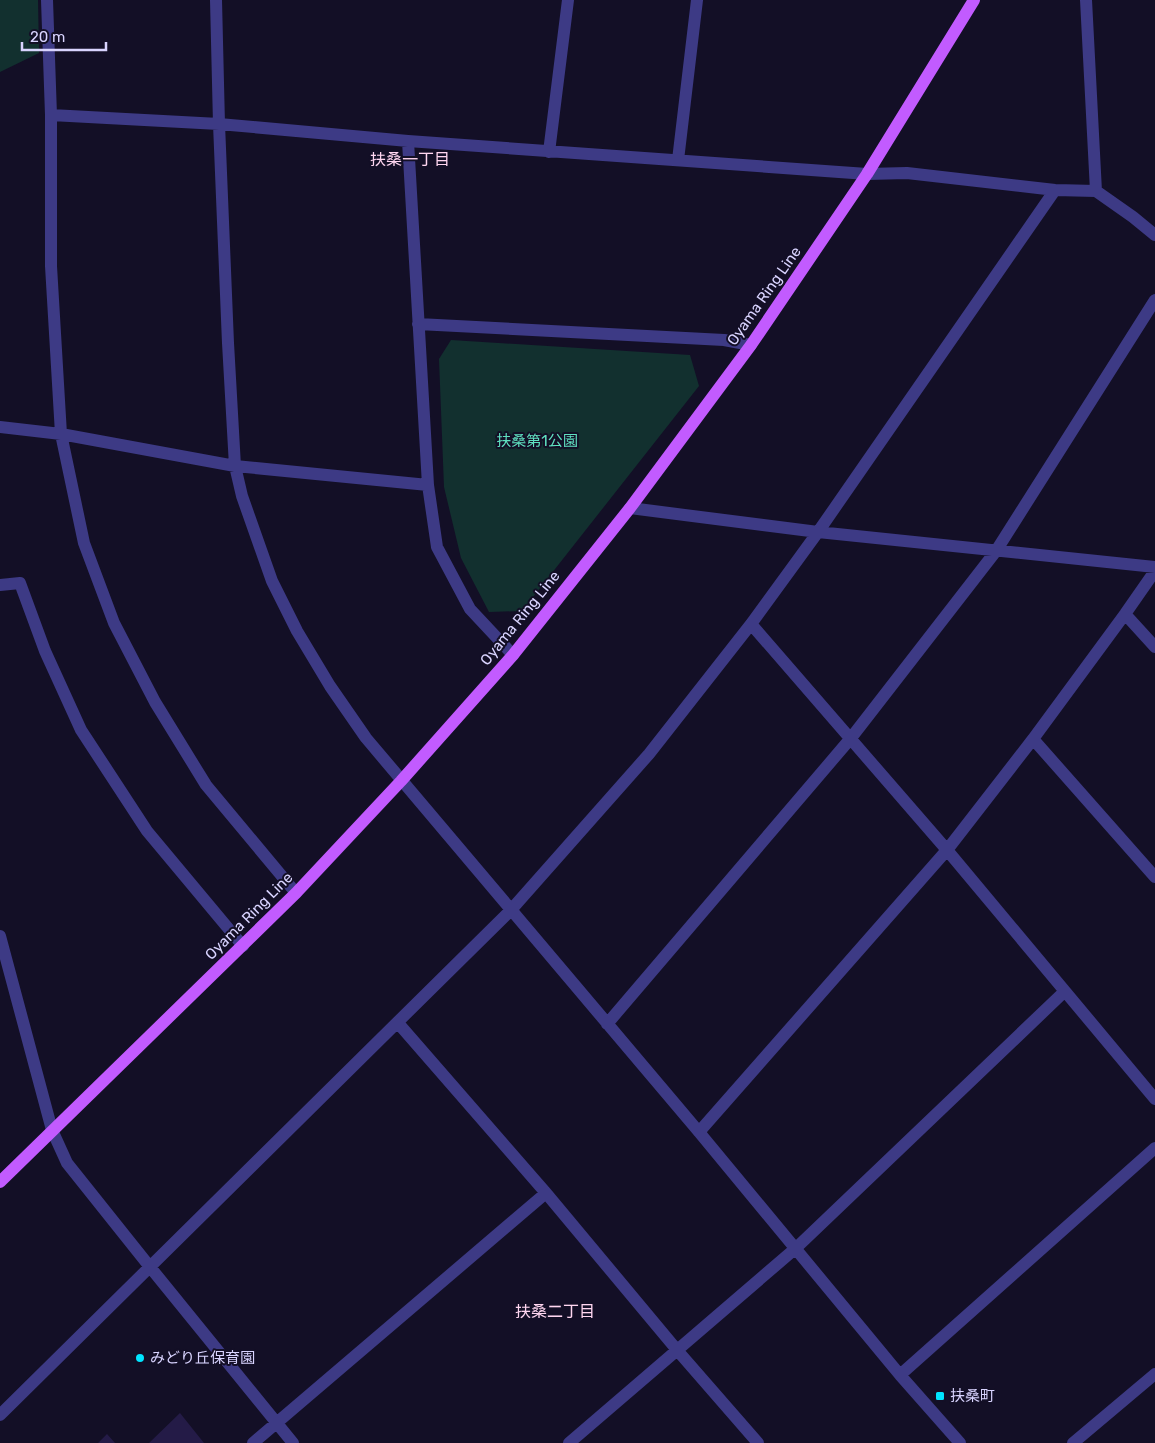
<svg xmlns="http://www.w3.org/2000/svg" width="1155" height="1443" viewBox="0 0 1155 1443" font-family="Rubik,'Noto Sans JP',sans-serif">
  <style>
    .green { fill: #12302f }
    .building { fill: #241b47 }
    .lines { fill: none; stroke-linecap: round; stroke-linejoin: round }
    .minor { stroke: #3d3a85; stroke-width: 12 }
    .major { stroke: #c25bff; stroke-width: 12 }
    .poi-dot { fill: #00e5ff; stroke: #130f26; stroke-width: 2 }
    .labels { text-anchor: middle; dominant-baseline: central; stroke-width: 4; stroke-linejoin: round; paint-order: stroke }
    .street-label { font-size: 15px; fill: #d9d4ff; stroke: #130f26 }
    .park-label { font-size: 15px; fill: #5fe0c0; stroke: #130f26 }
    .poi-label { font-size: 15px; fill: #d9d4ff; stroke: #130f26; text-anchor: start }
    .neighbourhood-label { font-size: 16px; fill: #ffd6f0; stroke: #130f26 }
  </style>
  <rect width="100%" height="100%" fill="#130f26"/>
  <path class="green" d="M0 0H38L39 53 0 72Z
    M451 340 690 355 699 386 522 611 489 612 461 558 444 487 439 359Z"/>
  <path class="building" d="M180 1413 204 1443H149Z
    M107 1434 115 1443H98Z"/>
  <g class="lines">
    <path class="minor" d="M47 0 51 115V266L61 434 84 543 114 623 155 702 206 785 296 893
      M216 0 219 124 228 343 235 466 242 496 272 581 297 631 330 686 366 738 699 1132 900 1375 960 1443
      M1086 0 1096 191
      M51 115 219 124 408 141 867 174 907 173 1055 190 1096 191 1133 217 1155 235
      M408 141 428 485 437 547 470 609 513 655
      M549 152 568 0
      M678 160 697 0
      M418 324 724 340 751 345
      M0 427 61 434 235 466 428 485
      M630 508 818 532 1155 567
      M0 585 20 583 45 651 81 730 147 831 243 946
      M1125 614 1155 647
      M751 624 947 850 1155 1099
      M1033 739 1155 877
      M0 936 52 1130 67 1163 150 1267 293 1443
      M398 1023 546 1193 677 1350 758 1443
      M607 1024 851 738 996 551 1155 300
      M699 1132 947 850 1033 739 1125 614 1155 571
      M900 1375 1155 1148
      M0 1415 511 910 649 754 751 624 818 532 1055 190
      M253 1443 546 1193
      M569 1443 796 1248 1064 992
      M1073 1443 1155 1374"/>
    <path class="major" d="M0 1182 296 893 401 781 513 655 630 508 751 345 867 174 974 0"/>
  </g>
  <g class="poi-dot">
    <circle cx="140" cy="1358" r="5"/>
    <rect x="935" y="1391" width="10" height="10" rx="2.5"/>
  </g>
  <g class="labels">
    <g class="street-label">
      <text transform="translate(764 296) rotate(-55)">Oyama Ring Line</text>
      <text transform="translate(520 618) rotate(-51)">Oyama Ring Line</text>
      <text transform="translate(249 916) rotate(-45)">Oyama Ring Line</text>
    </g>
    <g class="park-label">
      <text x="537" y="441">扶桑第1公園</text>
    </g>
    <g class="poi-label">
      <text x="150" y="1358">みどり丘保育園</text>
      <text x="950" y="1396">扶桑町</text>
    </g>
    <g class="neighbourhood-label">
      <text x="410" y="159">扶桑一丁目</text>
      <text x="555" y="1311">扶桑二丁目</text>
    </g>
  </g>
  <path d="M22 42v8h84v-8" fill="none" stroke="#d9d4ff" stroke-width="2.5"/>
  <text x="30" y="42" font-size="15" fill="#d9d4ff" stroke="#130f26" stroke-width="4" paint-order="stroke">20 m</text>
</svg>
